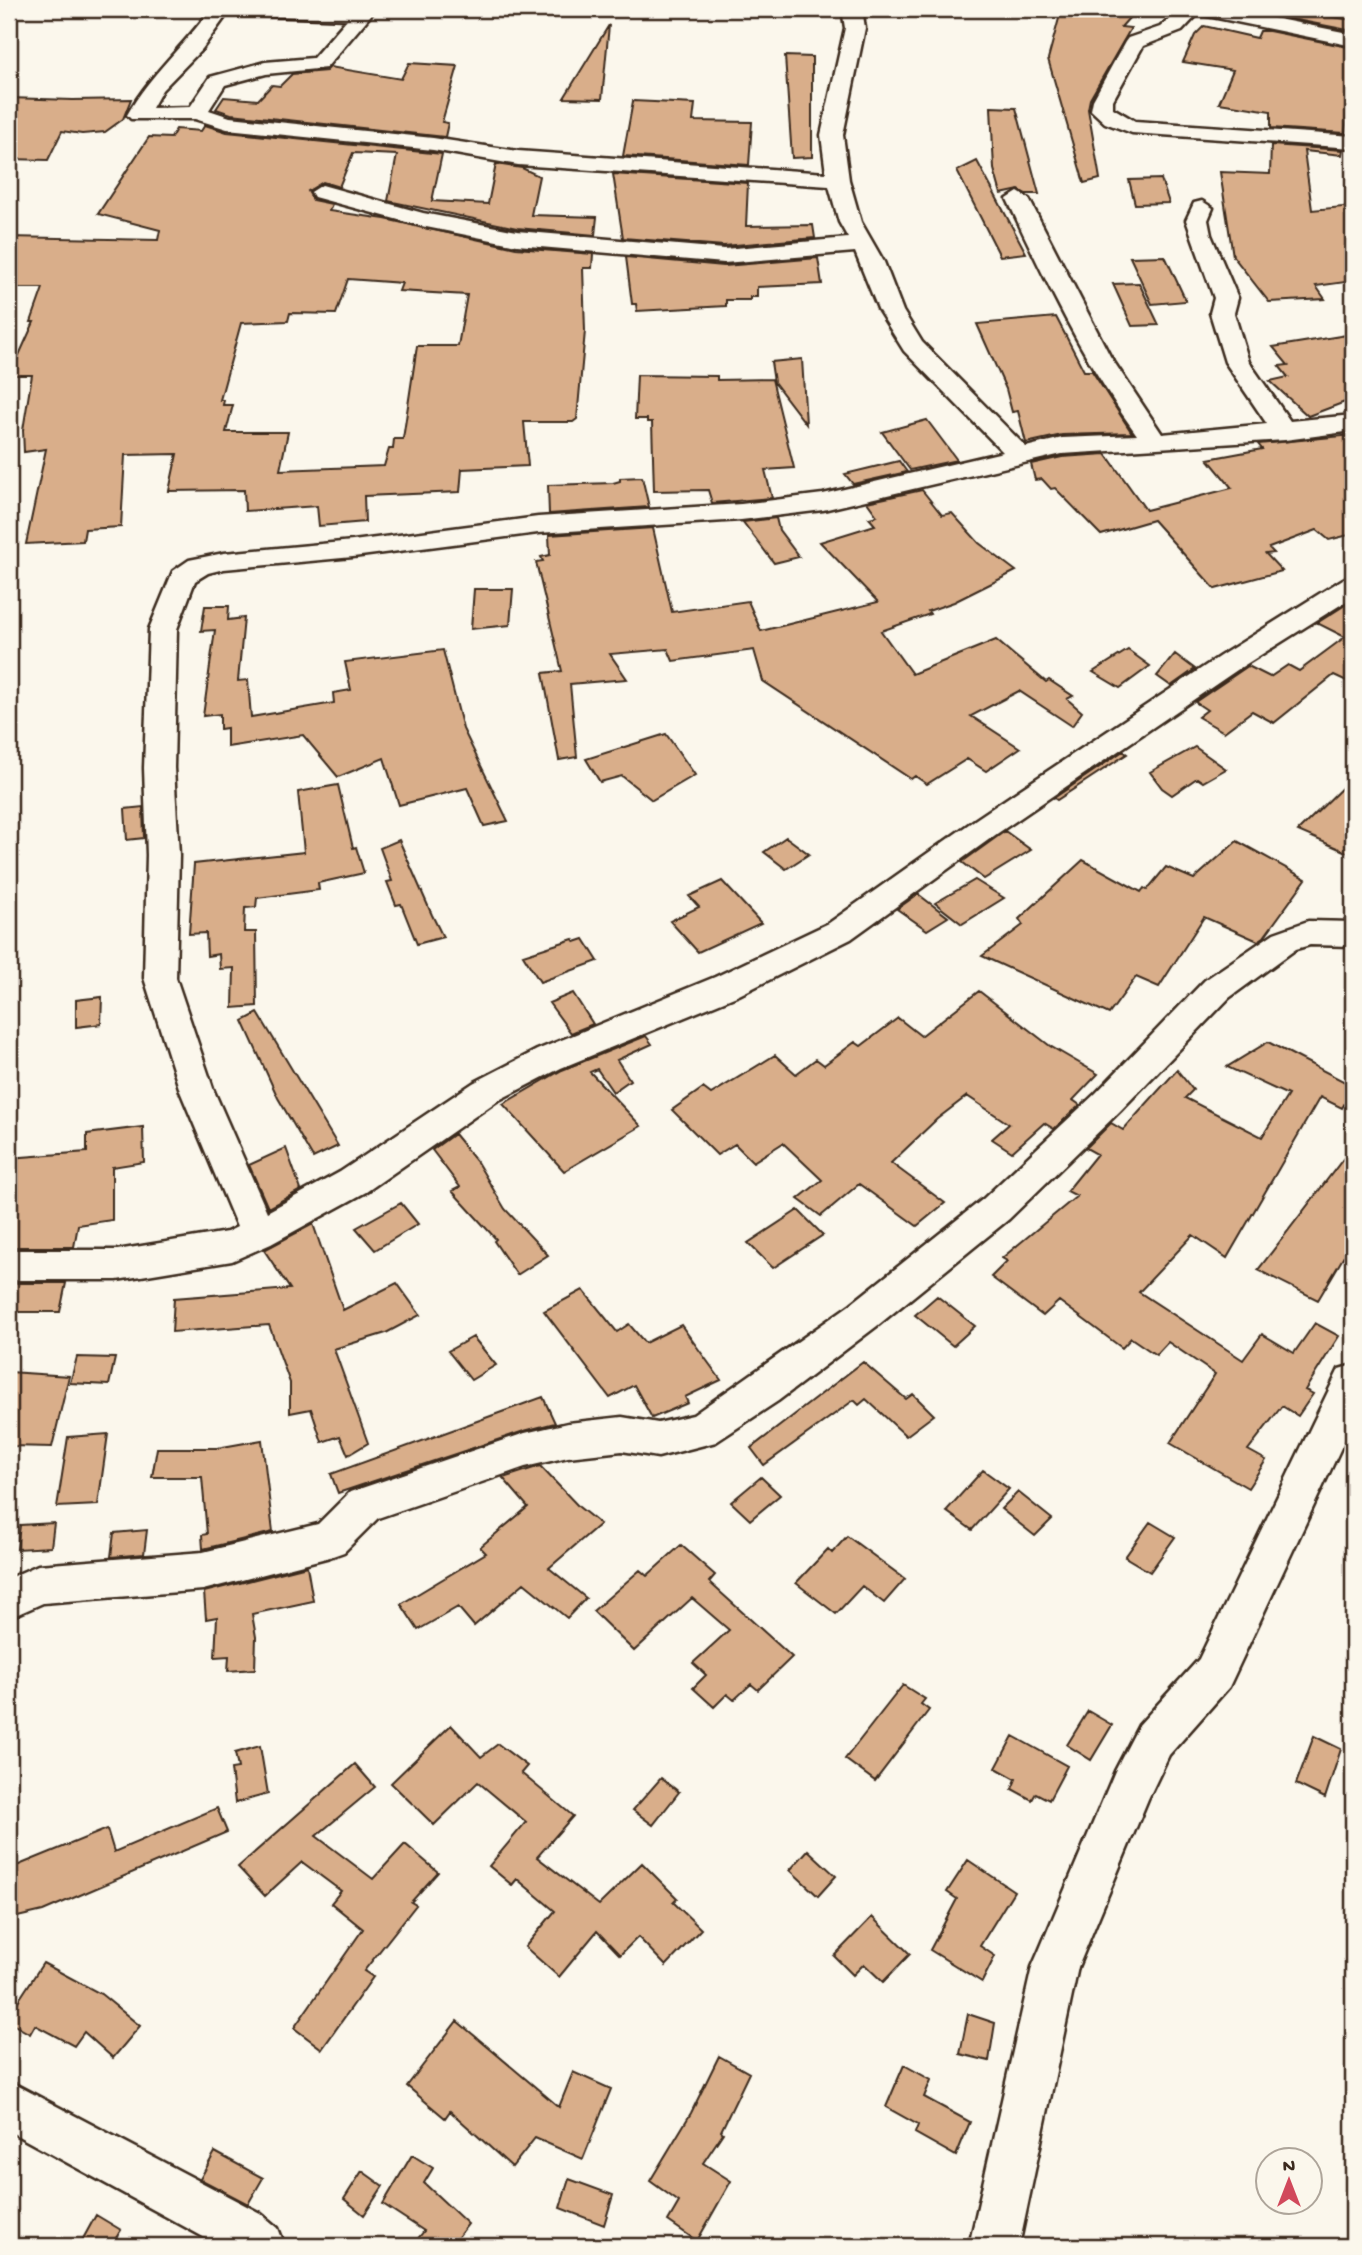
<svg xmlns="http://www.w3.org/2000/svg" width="1362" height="2255" viewBox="0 0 1362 2255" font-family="'Gochi Hand',sans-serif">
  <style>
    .building { fill: #d9ae8a; stroke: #3b2a1e; stroke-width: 2; fill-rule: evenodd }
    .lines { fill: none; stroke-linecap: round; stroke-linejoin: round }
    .minor-casing { stroke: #3b2a1e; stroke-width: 5 }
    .minor { fill: #fbf7ec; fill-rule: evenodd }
  </style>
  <rect width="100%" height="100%" fill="#fbf7ec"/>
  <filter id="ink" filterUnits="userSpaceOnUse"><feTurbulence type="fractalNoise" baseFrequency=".0143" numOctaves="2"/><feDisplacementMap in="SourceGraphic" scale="14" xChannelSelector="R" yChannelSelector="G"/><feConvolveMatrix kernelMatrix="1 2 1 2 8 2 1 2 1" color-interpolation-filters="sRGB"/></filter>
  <g filter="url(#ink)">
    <path class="building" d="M1280 9 1353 20V31L1276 16Z
      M1061 11 1130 17 1121 27 1131 28 1090 99 1088 109 1100 179 1084 183 1048 59Z
      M609 25 602 99 564 98Z
      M1204 26 1257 38 1260 31H1269L1353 48V103L1349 102 1345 133 1271 128V111L1219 103 1233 70 1183 62 1195 35Z
      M785 56 812 57V157L792 158Z
      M409 63 458 66 442 122 448 123 445 137 231 114 216 109 224 97 258 100 272 85 280 86 292 74 326 71 330 67 401 79Z
      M9 98 73 100 131 99 123 119 105 132 82 134 62 131 48 160 9 159Z
      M633 101 695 104 693 121 752 122 749 165 623 156Z
      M991 107 1016 108 1039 194H1026L1019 190 1001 194 994 169Z
      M205 125 227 132 442 154 432 201 488 204 496 164 522 168 539 176 531 215 597 217 595 235 517 228 388 201 397 155 353 153 339 187 323 182 308 191 313 200 332 204 329 211 385 219 516 248 593 254 592 268H583L585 331 577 419 573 422H524L528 466 462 469 460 492 364 496 365 522 319 526 317 506 245 511 244 490 169 491 177 454 125 455 121 527 85 529 83 541 26 544 46 449 24 452 23 430 32 375H10L34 322H31L43 288H9V237L158 240 160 230 98 214 149 137 171 138 176 129 201 131ZM348 279 402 283 399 291 467 295 458 346H417L403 439H394L393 449H389L384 466 280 470 288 432H226L233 405H223L224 400H220L241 323 288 321 290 313 336 314Z
      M1271 145 1343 150 1342 155 1304 151 1312 210 1353 206V281L1316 286 1325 299 1269 302 1233 256 1220 172 1270 174Z
      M977 161 1026 253 1000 256 998 252 957 171Z
      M613 174 748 183 746 226 813 225 815 238 724 246 623 238Z
      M1161 179 1169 203 1135 204 1129 180Z
      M1165 256 1186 301 1152 304 1130 257Z
      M626 257 724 266 818 258 822 284 757 287V297H750V300H726V306L637 311 636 304H632Z
      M1139 283 1159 325 1132 326 1113 284Z
      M1056 317 1084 371H1092L1132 433 1062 435 1026 443 1018 411 1012 412 1006 389 977 324Z
      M1353 334V399L1308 416 1270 381 1288 377 1279 366 1288 365 1273 347Z
      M802 359 806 424 774 382 771 362Z
      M637 375 717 376V380L772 379 794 468 765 470 772 498 712 503 708 490 654 491 652 422H647V419H635Z
      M927 420 957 460 910 470 882 432Z
      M1353 435V534L1329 540 1317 530 1269 548 1274 553 1266 554 1282 571 1215 589 1153 520 1101 535 1055 488 1051 489 1042 479 1035 480 1031 464 1062 457 1106 454 1146 510 1232 488 1208 459 1262 449 1258 444Z
      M899 461 907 472 853 484 845 474Z
      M642 477 649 507 549 514 548 485 613 483 620 481V478Z
      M922 490 942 515 952 513 979 543 1016 571 954 602 928 611 930 614 881 631 912 674 996 640 1046 682 1049 680 1073 696 1067 699 1082 712 1072 726 1019 691 971 716 1020 748 986 771 967 759 927 784 915 776 911 779 763 681 754 650 673 661 668 649 610 654 627 679 570 684 577 757 559 760 543 673 562 671 536 562 543 561 541 557 550 555 549 535 653 528 672 612 748 601 761 631 878 602 820 542 875 525 869 518 877 516 867 502Z
      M776 518 779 530 799 557 774 563 743 522Z
      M474 589H513L510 625 471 629Z
      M1353 600V684L1334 675 1274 723 1252 711 1224 732 1198 717 1207 710 1195 702 1248 666 1270 677 1288 665 1299 671 1345 637 1317 623Z
      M205 606H229L228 620 244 618 238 681 248 680 251 717 334 703 333 693 351 690 345 662 443 650 463 729 508 821 484 826 467 788 399 805 384 758 338 777 303 735 227 747V728L220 729V714L203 716 215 630 201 631Z
      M1128 650 1150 666 1120 688 1093 672Z
      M1175 654 1195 669 1171 686 1157 676Z
      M666 734 695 775 652 800 622 776 600 782 586 759Z
      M1195 747 1226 769 1203 782 1197 778 1172 795 1162 788 1150 772Z
      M1123 751 1127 754 1057 800 1054 798Z
      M1353 777V855L1298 831Z
      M338 785 353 848 356 847 364 873 318 883 319 890 257 898 256 907 245 908 244 932H256L257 1006 233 1008 234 968 220 969 219 954 207 956 206 933 189 934 194 864 304 852 298 792Z
      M143 807 144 838 127 840 125 809Z
      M1005 831 1031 850 984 879 962 862Z
      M786 837 809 854 786 869 764 852Z
      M399 840 432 915 443 937 417 944 401 904 396 905 387 882 392 881 380 848Z
      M1237 841 1306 879 1264 937 1258 941 1204 917 1159 987 1136 977 1109 1014 982 956 1023 925 1019 919 1083 860 1141 892 1144 888 1147 890 1166 867 1194 879Z
      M975 880 1004 898 962 924 935 903Z
      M722 881 761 923 698 952 670 921 699 907 689 896Z
      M918 894 948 917 927 930 897 909Z
      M573 939 575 942 584 939 598 961 540 982 523 955Z
      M979 991 1050 1046 1098 1074 1073 1100 1080 1105 1054 1129 1044 1123 1012 1152 992 1139 1009 1124 967 1096 937 1119 891 1163 945 1203 917 1226 859 1184 821 1216 798 1199 822 1180 783 1143 753 1162 735 1144 717 1155 672 1110 703 1088 711 1094 775 1055 796 1074 816 1059 824 1065 855 1042 861 1046 898 1018 921 1036Z
      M573 993 593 1024 571 1033 549 1003Z
      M102 997 101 1024 76 1027V1000Z
      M258 1013 338 1146 313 1158 278 1098 243 1021Z
      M646 1036 652 1044 617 1060 630 1080 613 1092 597 1069 590 1072 641 1126 564 1171 503 1104 562 1070Z
      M1268 1042 1353 1086V1090L1342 1108 1320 1097 1227 1258 1193 1235 1139 1292 1243 1360 1262 1334 1294 1353 1315 1323 1339 1336 1305 1390 1313 1394 1298 1416 1282 1406 1248 1450 1266 1460 1248 1488 1170 1443 1215 1374 1168 1342 1156 1355 1131 1338 1122 1348 1059 1301 1043 1316 991 1277 1007 1261 1002 1258 1077 1196 1067 1191 1097 1154 1086 1148 1111 1123 1123 1130 1177 1070 1193 1090 1185 1098 1262 1137 1288 1095 1227 1067Z
      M143 1127 144 1162 112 1167V1220L78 1225 74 1247H9V1158L87 1152V1134Z
      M454 1134 477 1162 505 1209 548 1255 517 1275 494 1241 496 1239 452 1191 460 1187 432 1150Z
      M1353 1146V1241L1318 1300 1258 1270Z
      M286 1148 301 1190 268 1208 249 1165Z
      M401 1203 418 1224 375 1250 356 1228Z
      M798 1210 823 1235 773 1268 748 1243Z
      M313 1224 343 1310 397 1283 420 1315 386 1333 334 1349 368 1443 348 1455 340 1436 322 1442 311 1409 290 1413V1383L269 1325 172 1332 174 1298 290 1289 264 1250Z
      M9 1283H66L60 1312H9Z
      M583 1290 617 1332 629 1324 645 1343 681 1325 721 1380 685 1397 688 1403 652 1418 634 1385 610 1398 544 1311Z
      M937 1296 975 1326 953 1346 915 1315Z
      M473 1337 496 1365 471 1380 448 1351Z
      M77 1357 115 1358 109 1385 70 1383Z
      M863 1362 906 1399 913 1394 934 1415 906 1436 866 1399 859 1405 854 1400 764 1465 751 1448Z
      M9 1372 69 1376 52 1447 9 1446Z
      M543 1397 555 1423 524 1431 338 1493 331 1474Z
      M108 1434 98 1505 57 1507 68 1437Z
      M262 1440 273 1532 203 1549 202 1535 207 1534 202 1477H152L157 1448H217Z
      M540 1466 579 1507 600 1524 549 1568 586 1598 567 1618 524 1583 474 1626 458 1607 418 1630 401 1604 486 1553 480 1547 528 1507 503 1478Z
      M983 1470 1009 1489 972 1530 946 1511Z
      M761 1477 780 1495 750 1520 731 1502Z
      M1018 1492 1052 1519 1035 1536 1001 1509Z
      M1150 1522 1175 1537 1150 1572 1125 1557Z
      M54 1523 51 1547 17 1549 20 1525Z
      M147 1530 144 1554 111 1557 114 1533Z
      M847 1536 905 1579 884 1603 862 1586 836 1614 796 1583 828 1549 832 1553Z
      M681 1545 715 1575 709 1582 792 1657 758 1690 751 1684 734 1700 727 1694 714 1707 693 1688 706 1675 693 1663 729 1630 692 1598 634 1651 593 1611 640 1570 647 1576Z
      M307 1566 313 1601 252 1614 256 1637 255 1669 228 1671 229 1656 215 1657 217 1617 206 1619 204 1592Z
      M903 1685 925 1699 921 1704 929 1710 875 1781 845 1759Z
      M1088 1711 1112 1725 1091 1760 1067 1745Z
      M451 1725 481 1757 498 1744 527 1766 521 1773 573 1816 537 1857 599 1905 642 1863 677 1898 673 1902 701 1929 666 1966 638 1937 620 1955 597 1931 559 1977 525 1947 555 1911 517 1879 512 1885 489 1866 526 1822 478 1782 434 1825 391 1783Z
      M1013 1736 1067 1766 1049 1800 1036 1793 1032 1800 1012 1789 1016 1779 996 1768Z
      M1314 1736 1341 1749 1325 1798 1296 1784Z
      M260 1746 268 1794 235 1803 231 1769 238 1768 235 1753Z
      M355 1764 375 1787 316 1836 373 1879 405 1844 438 1872 411 1902 416 1905 364 1971 373 1977 322 2049 294 2028 363 1929 331 1903 341 1891 302 1862 265 1896 238 1867Z
      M661 1778 679 1792 653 1825 633 1810Z
      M217 1808 227 1832 43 1911 9 1919V1869L107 1829 114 1852Z
      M808 1850 836 1876 818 1896 790 1870Z
      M968 1860 1014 1891 980 1946 995 1956 982 1982 930 1950 957 1899 947 1892Z
      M872 1917 910 1954 883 1982 864 1964 853 1975 834 1956Z
      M43 1963 101 1994 140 2026 113 2058 84 2032 74 2046 35 2025 30 2034 9 2022V2015Z
      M968 2014 995 2023 989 2061 960 2054Z
      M457 2021 559 2107 573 2072 611 2089 583 2159 535 2138 512 2167 450 2111 445 2118 407 2086Z
      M719 2056 749 2073 721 2131 723 2133 703 2163 731 2181 697 2241 668 2221 679 2202 650 2181 691 2113Z
      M904 2065 931 2080 924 2097 970 2122 956 2156 915 2133 918 2125 886 2107Z
      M215 2152 263 2178 248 2204 200 2179Z
      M412 2155 433 2168 424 2183 468 2224 451 2246H412L424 2231 383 2204Z
      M362 2171 383 2186 364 2215 344 2199Z
      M569 2179 613 2195 604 2225 560 2208Z
      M96 2215 121 2230 111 2246H79Z"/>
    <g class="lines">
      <defs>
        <path id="minor" d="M211 9H231L202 49 162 90 152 108 190 107 210 77 265 62 313 58 347 19 245 15 235 9H376L326 68 266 74 225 85 209 110 230 117 433 138 518 151 826 173 821 135 845 28 842 9H862L865 28 843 135 849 180 861 222 884 262 903 311 922 342 1026 447 1062 438 1137 435C1084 362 1045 280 1007 199L1018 192 1029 199 1110 356 1162 434 1267 424 1225 362 1210 313 1214 298 1186 220 1194 203 1202 201 1213 208 1208 220 1211 235 1238 298 1234 313 1249 362 1290 421 1353 415V431L1285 440 1062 454 823 510 741 520 538 533 353 557 224 569 208 573 195 581 177 629 174 768 179 855 176 978 214 1091 267 1212 340 1172 473 1083 537 1050 715 977 829 923 976 819 1220 656 1343 579 1353 577V597L1240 668 998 833 851 939 739 995 561 1068 497 1101 366 1192 271 1244 232 1261 117 1280H9V1250H117L227 1232 237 1227 180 1091 144 978 147 855 144 768 149 629 173 571 189 560 224 553 353 541 538 517 741 504 823 494 1003 452 904 351 879 311 855 252 724 263 517 245 421 226 314 197 311 192 322 185 423 213 517 231 724 249 848 238 839 222 829 186 518 165 433 150 227 129 195 119H131L127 115C150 74 183 47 211 9Z
          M1182 9H1228L1353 34V46L1198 14 1182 31 1143 46 1113 100V108L1135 121 1353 136V148L1132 133 1105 123 1091 110 1093 100 1125 42 1128 38 1160 27Z
          M1308 921 1353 922V946L1310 945 1296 949 1229 998 1120 1111 1009 1219 877 1326 778 1401 716 1442 658 1457 622 1451 568 1457 525 1467 378 1518 344 1552 330 1557 203 1590 43 1603 9 1618V1578L38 1565 203 1552 318 1524 350 1492 525 1433 568 1423 622 1417 658 1423 693 1415 851 1304 983 1199 1096 1093 1205 980 1274 933Z
          M1353 1365V1422L1229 1687 1169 1755 1148 1799 1078 1967 1019 2246H969L1032 1967 1039 1951 1115 1771 1139 1725 1199 1659 1339 1369Z
          M9 2081 260 2213 278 2228 285 2246H220L9 2131Z"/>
      </defs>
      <use href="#minor" class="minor-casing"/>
      <use href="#minor" class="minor"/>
    </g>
  </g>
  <rect width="1362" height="2255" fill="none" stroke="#fbf7ec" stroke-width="35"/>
  <rect x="18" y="18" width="1327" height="2220" fill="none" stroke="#3b2a1e" stroke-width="2.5" filter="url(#ink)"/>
  <g transform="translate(1289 2181)"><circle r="33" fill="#fbf7ec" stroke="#aea59a" stroke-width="2"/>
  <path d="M0-5L12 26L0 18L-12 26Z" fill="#d1495b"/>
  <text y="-10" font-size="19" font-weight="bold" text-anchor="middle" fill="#3b2a1e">N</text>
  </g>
</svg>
